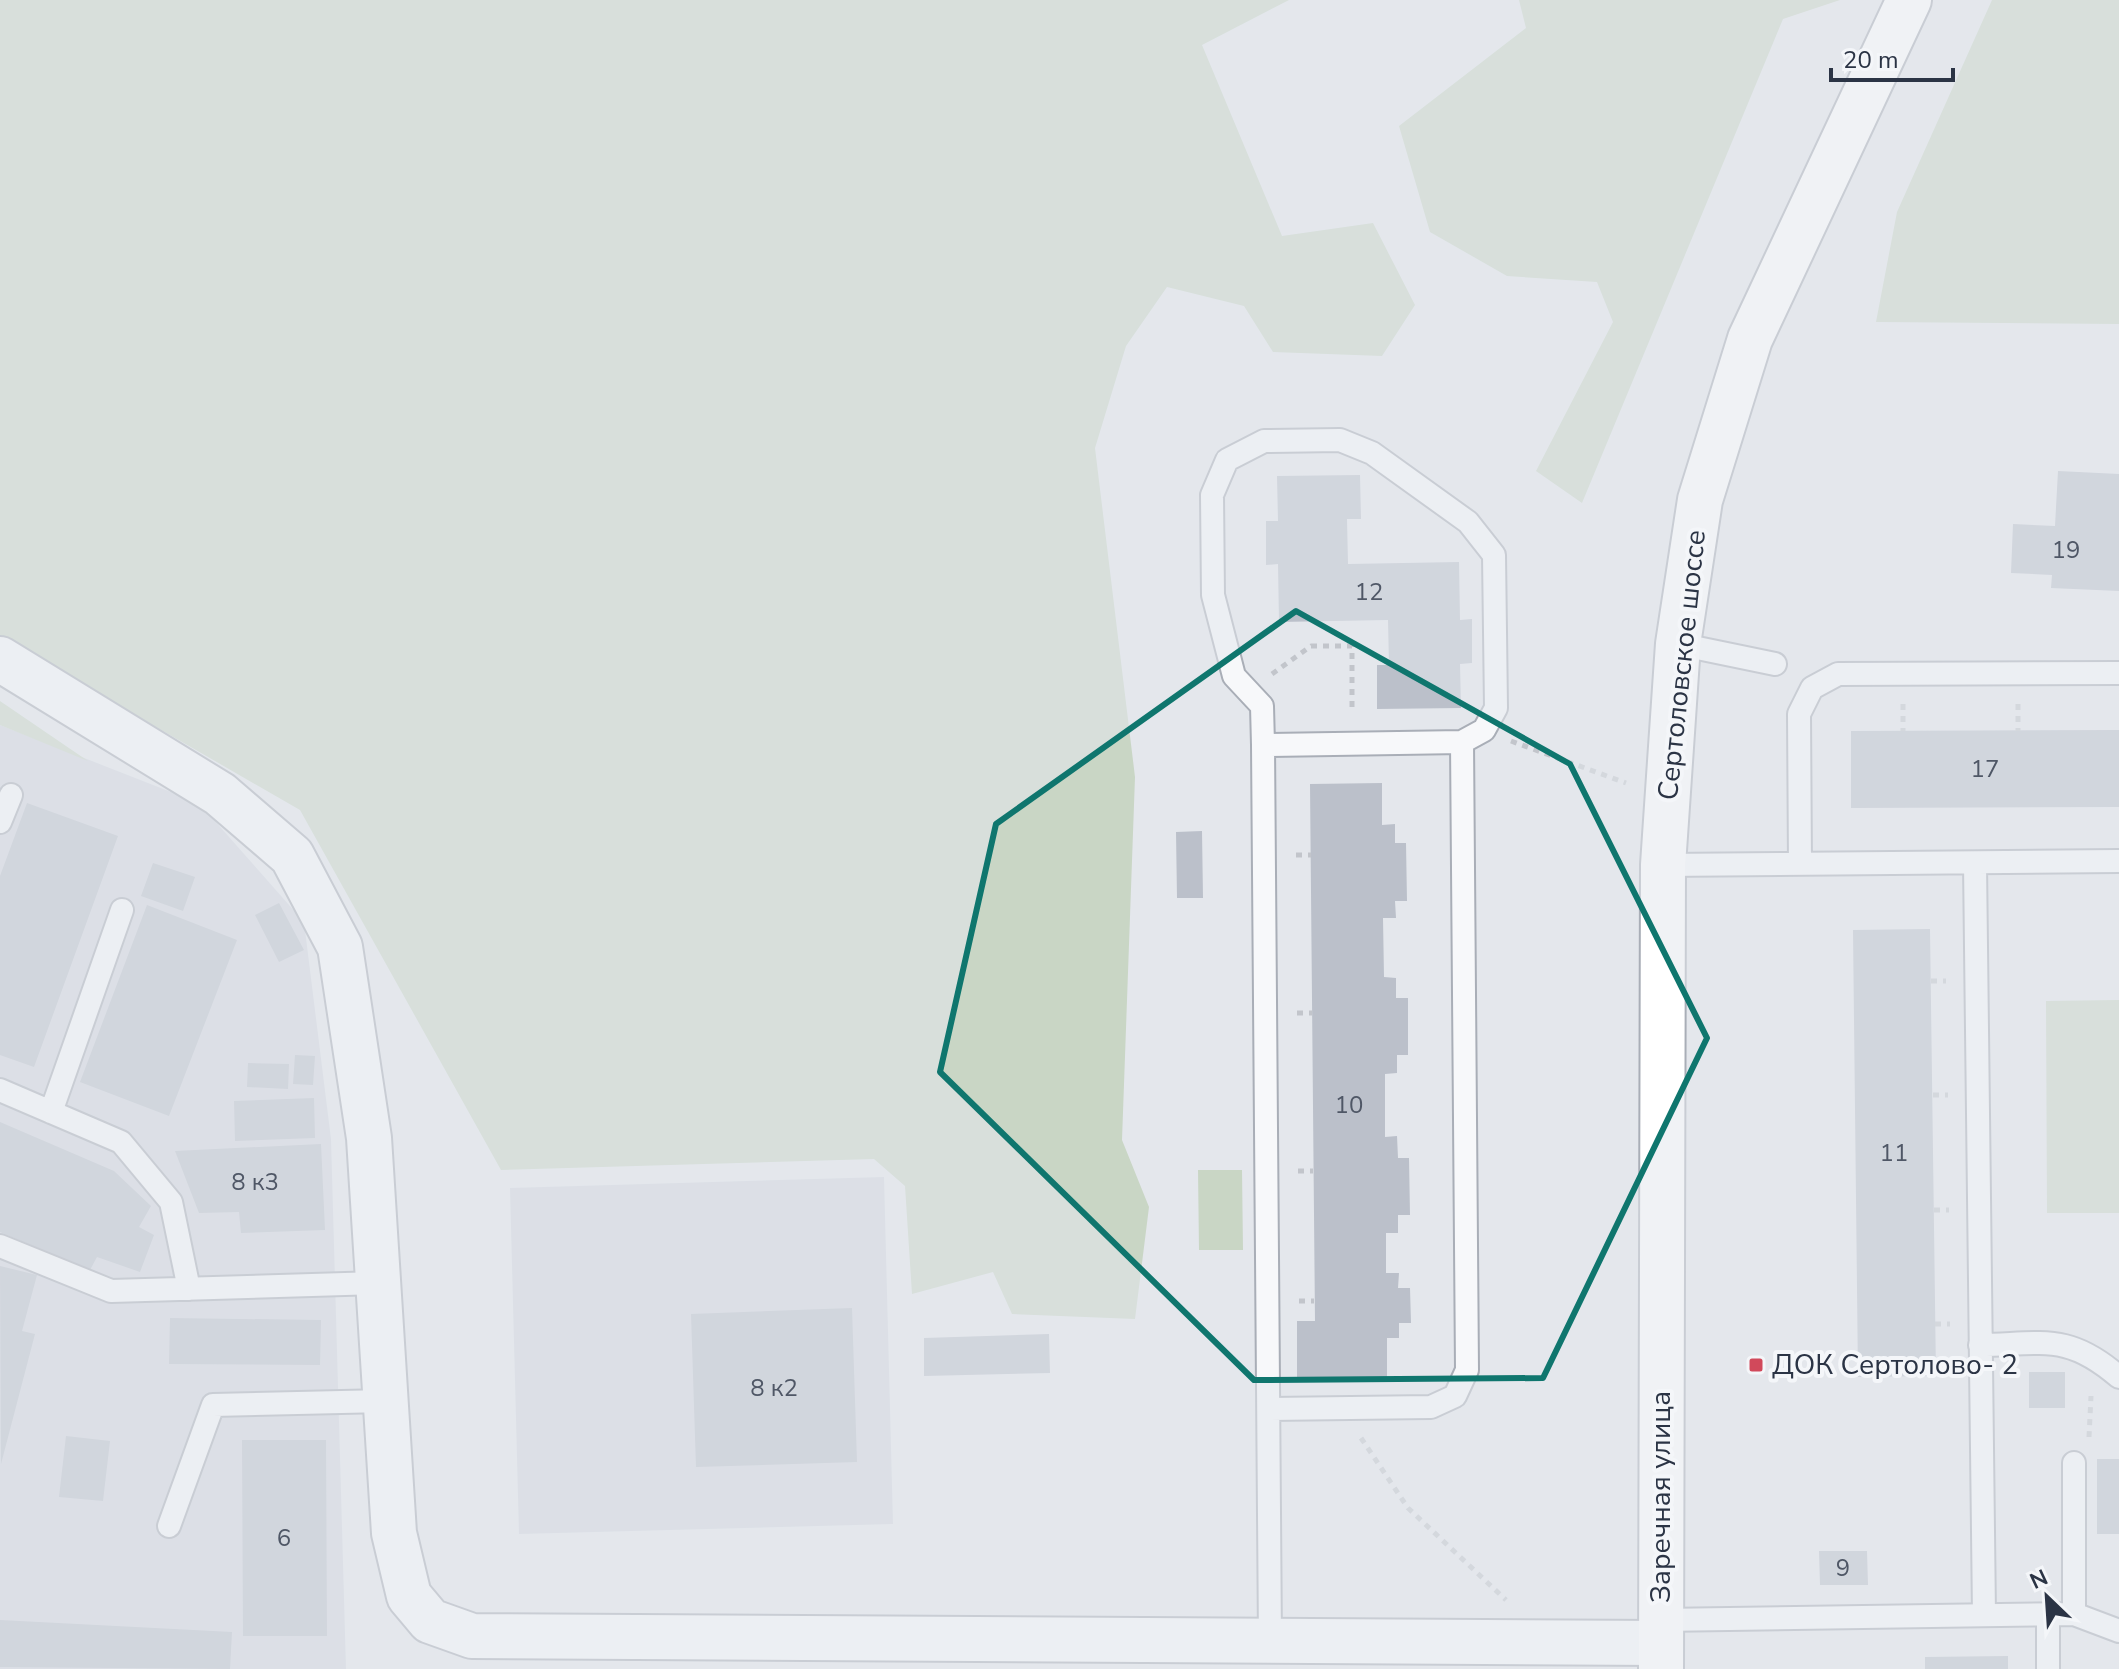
<svg xmlns="http://www.w3.org/2000/svg" width="2119" height="1669" viewBox="0 0 2119 1669" font-family="'Nunito Sans',sans-serif">
  <style>
    .built { fill: #d2d6de }
    .green { fill: #c9d6c5 }
    .building { fill: #bbc0ca }
    .lines { fill: none; stroke-linecap: round; stroke-linejoin: round }
    .lane-casing { stroke: #a9aeb7; stroke-width: 26 }
    .street-casing { stroke: #a9aeb7; stroke-width: 48 }
    .secondary-casing { stroke: #a9aeb7; stroke-width: 48 }
    .path { stroke: #c2c5cb; stroke-width: 5; stroke-dasharray: 6 6; stroke-linecap: butt }
    .lane { stroke: #f7f8fa; stroke-width: 22 }
    .street { stroke: #f7f8fa; stroke-width: 44 }
    .secondary { stroke: #fff; stroke-width: 44 }
    .marked { fill: none; stroke: #0f766e; stroke-width: 6; stroke-linejoin: round }
    .poi-dot { fill: #d1495b; stroke: #f4f6f9; stroke-width: 3 }
    .labels { text-anchor: middle; dominant-baseline: central; stroke-width: 8; stroke-linejoin: round; paint-order: stroke }
    .number-label { font-size: 24px; fill: #4f5766 }
    .street-label { font-size: 28px; fill: #2b3445; stroke: #f4f6f9 }
    .poi-label { font-size: 28px; fill: #2b3445; stroke: #f4f6f9; text-anchor: start }
  </style>
  <rect width="100%" height="100%" fill="#e4e7ec"/>
  <path class="built" d="M0 725 199 803 304 922 331 1139 346 1669H0Z
    M884 1177 893 1524 519 1534 510 1188Z"/>
  <path class="green" d="M0 0H1289L1202 45 1282 236 1373 223 1415 305 1382 356 1273 352 1244 306 1167 287 1126 346 1095 448 1135 777 1122 1140 1149 1207 1135 1319 1012 1314 993 1272 912 1294 905 1186 874 1159 501 1170 300 810 0 637Z
    M1519 0H1840L1783 19 1582 503 1536 471 1613 322 1597 282 1507 276 1430 232 1399 126 1526 28Z
    M1992 0H2119V324L1876 322 1897 212Z
    M0 701 88 761 0 725Z
    M2119 1000V1213H2047L2046 1001Z
    M1198 1170H1242L1243 1250H1199Z"/>
  <path class="building" d="M2058 471 2119 474V591L2051 588 2052 575 2011 573 2013 524 2055 526Z
    M1360 475 1361 519H1347L1348 564 1459 562 1460 620 1472 619V663L1460 664 1461 708 1377 709V665H1389L1388 620 1279 622 1278 564 1266 565V521H1278L1277 476Z
    M2119 730V807L1851 808V731Z
    M1382 783V825L1395 824V843H1406L1407 901H1395L1396 918H1383L1384 977 1396 978V998H1408V1055H1397V1073L1385 1074V1137L1397 1136 1398 1158H1409L1410 1215H1398V1233H1386V1273H1399L1398 1288H1410L1411 1323H1399V1338H1387V1378L1297 1379V1321H1315L1310 784Z
    M27 803 118 836 34 1067 0 1055V876Z
    M1202 831 1203 898H1177L1176 832Z
    M153 863 195 877 183 911 141 896Z
    M279 903 304 950 279 962 255 915Z
    M147 905 237 940 169 1116 80 1082Z
    M1930 929 1936 1376 1858 1377 1853 930Z
    M295 1055 315 1056 313 1085 293 1084Z
    M248 1063 289 1064 288 1089 247 1087Z
    M314 1098 315 1138 235 1141 234 1101Z
    M0 1122 114 1171 151 1206 139 1227 154 1235 140 1272 97 1257 90 1270 0 1232Z
    M321 1144 325 1230 241 1233 239 1212 199 1213 175 1151Z
    M0 1266 37 1275 22 1331 35 1334 1 1464Z
    M852 1308 857 1462 696 1467 691 1314Z
    M170 1318 321 1320 320 1365 169 1364Z
    M1049 1334 1050 1373 924 1376V1338Z
    M2029 1372H2065V1408H2029Z
    M66 1436 110 1441 103 1501 59 1497Z
    M242 1440H326L327 1636H243Z
    M2097 1459H2119V1534H2097Z
    M1819 1551H1867L1868 1585H1820Z
    M0 1620 232 1632 230 1669 0 1667Z
    M2008 1656V1669H1925V1657Z"/>
  <g class="lines">
    <defs>
      <path id="lane" d="M1678 644 1775 664
        M1263 745 1462 742 1484 730 1496 708 1494 555 1468 522 1372 453 1340 440 1264 441 1227 460 1212 495 1213 595 1234 676 1262 706 1263 745 1270 1641
        M0 822 11 795
        M1975 863 1984 1615
        M1800 864 1799 714 1812 688 1838 674 2119 673
        M1663 865 2119 861
        M0 1090 121 1142 171 1202 189 1289
        M51 1112 122 910
        M0 1246 111 1291 378 1283
        M1980 1345C2044 1344 2068 1333 2119 1377
        M1269 1409 1431 1407 1455 1396 1467 1370 1462 742
        M169 1526 213 1405 385 1401
        M2048 1614V1669
        M2074 1614V1463
        M1661 1620 2074 1614 2119 1631"/>
      <path id="street" d="M0 659 220 794 292 856 340 947 369 1138 394 1533 409 1596 430 1621 472 1636 1661 1643"/>
      <path id="secondary" d="M1661 1669 1663 865 1678 644 1700 500 1750 339 1909 0"/>
    </defs>
    <use href="#lane" class="lane-casing"/>
    <use href="#street" class="street-casing"/>
    <use href="#secondary" class="secondary-casing"/>
    <path class="path" d="M1272 674 1311 646H1352V711
      M1903 704V731
      M2018 704V731
      M1511 741 1626 783
      M1296 855H1311
      M1931 981H1946
      M1297 1013H1312
      M1933 1095H1948
      M1298 1171H1313
      M1934 1210H1949
      M1299 1301H1314
      M1935 1324H1950
      M2089 1437 2091 1396
      M1361 1438 1408 1508 1506 1600"/>
    <use href="#lane" class="lane"/>
    <use href="#street" class="street"/>
    <use href="#secondary" class="secondary"/>
  </g>
  <path d="M0 0H2119V1669H0ZM1296 611 1570 764 1707 1038 1543 1378 1254 1380 940 1072 996 824Z" fill="#e4e7ec" fill-opacity=".55" fill-rule="evenodd"/>
  <path class="marked" d="M1296 611 1570 764 1707 1038 1543 1378 1254 1380 940 1072 996 824Z"/>
  <rect class="poi-dot" x="1748" y="1357" width="16" height="16" rx="4"/>
  <g class="labels">
    <g class="number-label">
      <text x="2066" y="550">19</text>
      <text x="1369" y="592">12</text>
      <text x="1985" y="769">17</text>
      <text x="1349" y="1105">10</text>
      <text x="1894" y="1153">11</text>
      <text x="255" y="1182">8 к3</text>
      <text x="774" y="1388">8 к2</text>
      <text x="284" y="1538">6</text>
      <text x="1843" y="1568">9</text>
    </g>
    <g class="street-label">
      <text transform="translate(1682 665) rotate(-84)">Сертоловское шоссе</text>
      <text transform="translate(1661 1497) rotate(-90)">Заречная улица</text>
    </g>
    <g class="poi-label">
      <text x="1772" y="1365">ДОК Сертолово- 2</text>
    </g>
  </g>
  <g transform="translate(2047 1597) rotate(335)" stroke="#f4f6f9" stroke-width="6" paint-order="stroke">
  <path d="M0-6L14 30L0 20L-14 30Z" fill="#2b3445"/>
  <text y="-12" font-size="22" font-weight="bold" text-anchor="middle" fill="#2b3445">N</text>
  </g>
  <path d="M1831 68v12h122v-12" fill="none" stroke="#2b3445" stroke-width="4"/>
  <text x="1843" y="68" font-size="24" fill="#2b3445" stroke="#f4f6f9" stroke-width="6" paint-order="stroke">20 m</text>
</svg>
